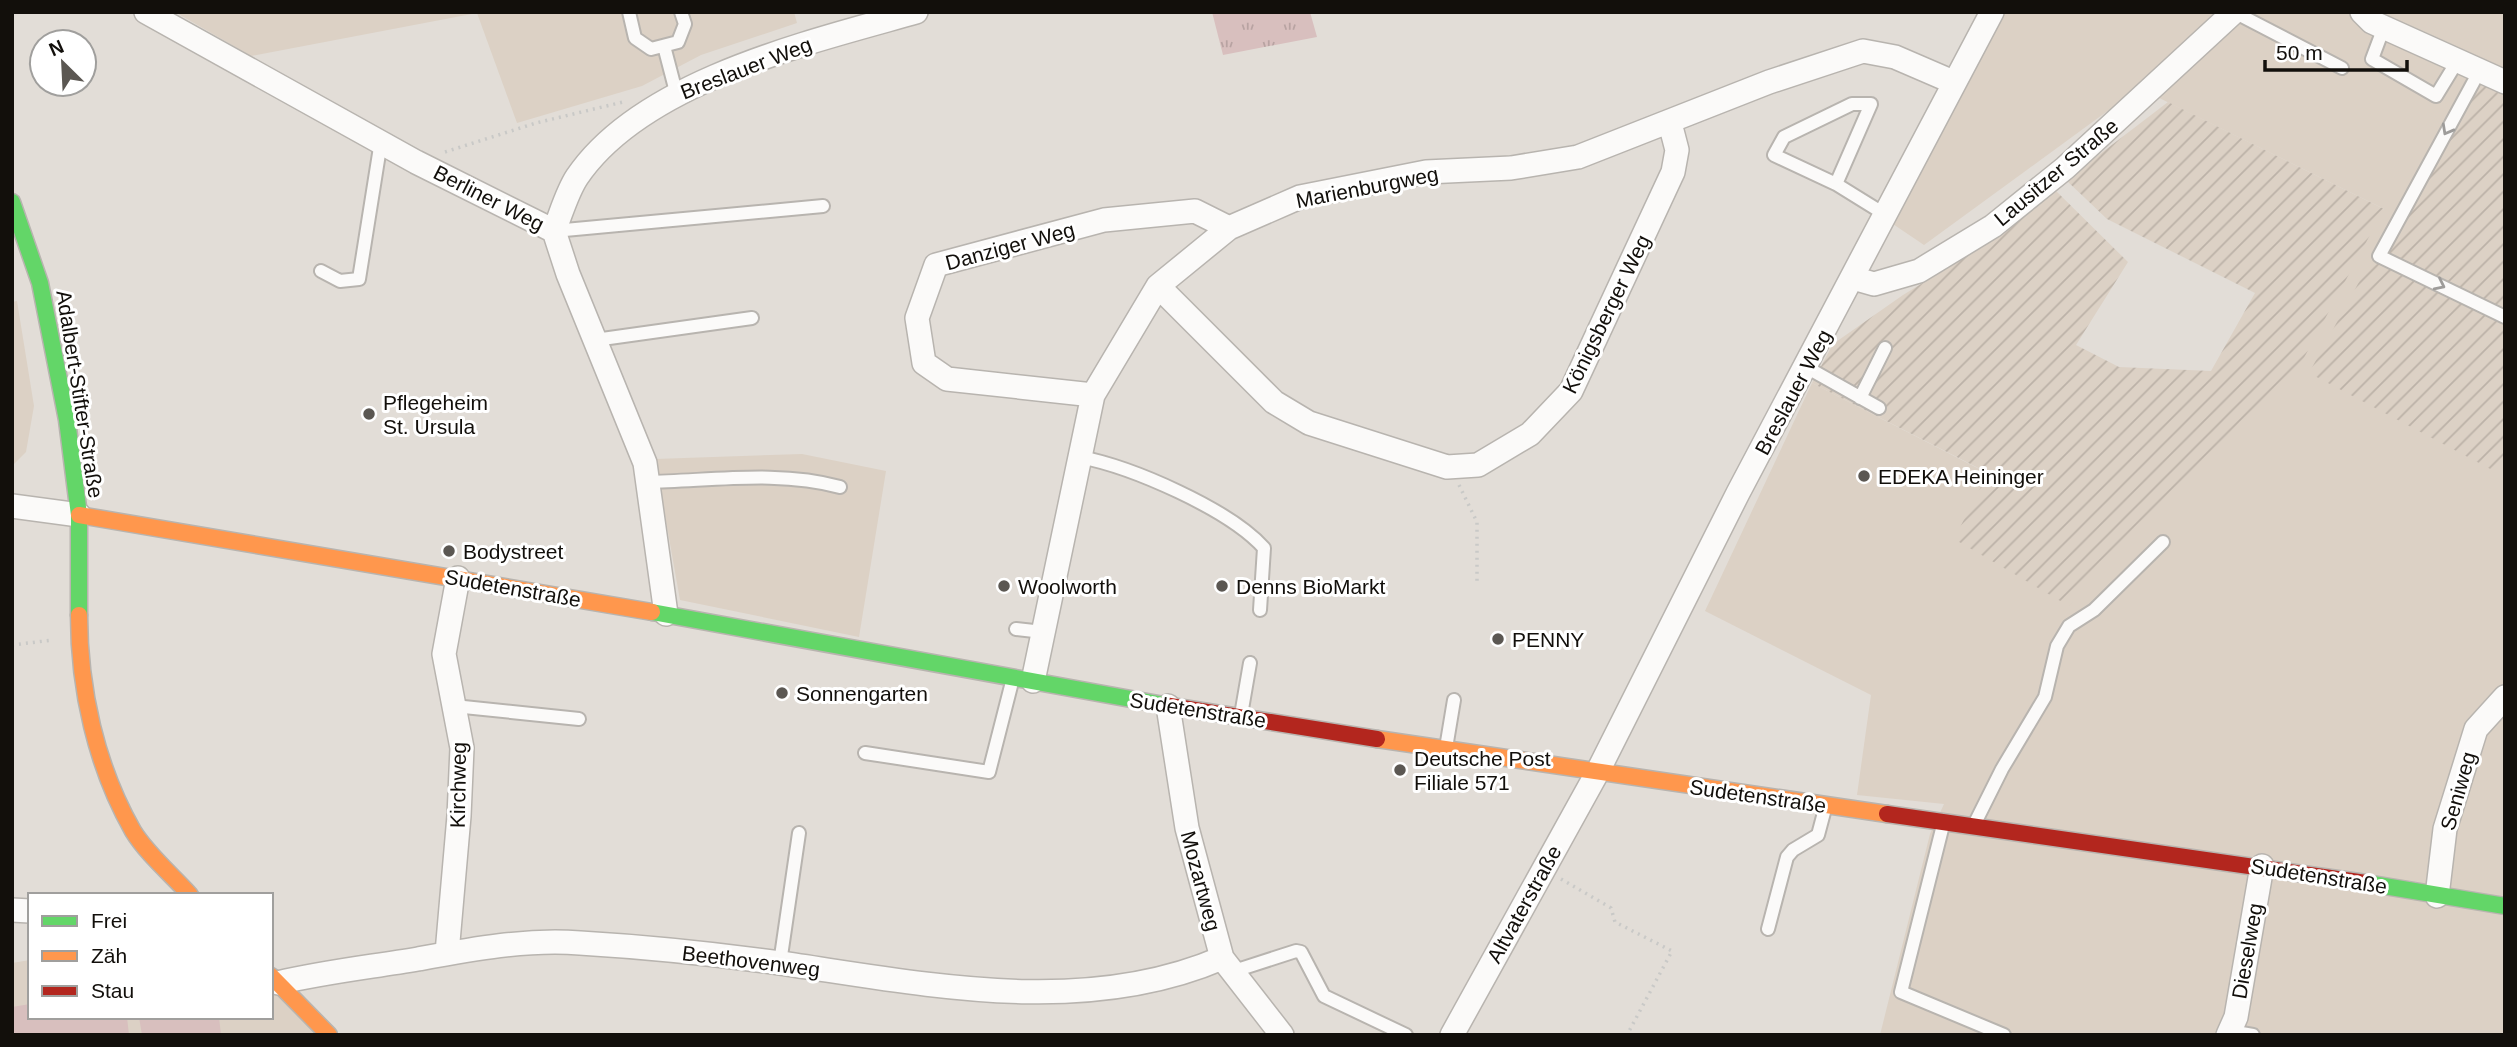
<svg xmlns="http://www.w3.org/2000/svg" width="2517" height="1047" viewBox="0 0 2517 1047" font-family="Helvetica,sans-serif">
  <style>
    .built { fill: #dcd1c5 }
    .industrial { fill: url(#industrial-furrows) }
    .park { fill: url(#park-tufts) }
    .garden { fill: #d8bfbe }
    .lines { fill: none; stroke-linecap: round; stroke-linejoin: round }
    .lane-casing { stroke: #b8b4af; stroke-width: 16 }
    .street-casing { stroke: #b8b4af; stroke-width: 26 }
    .fast-casing { stroke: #b8b4af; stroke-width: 19 }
    .slow-casing { stroke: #b8b4af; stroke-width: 19 }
    .jam-casing { stroke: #b8b4af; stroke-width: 19 }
    .path { stroke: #c9c9c7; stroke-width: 3.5; stroke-dasharray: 2 5; stroke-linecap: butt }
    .lane { stroke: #fbfaf9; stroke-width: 12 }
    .street { stroke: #fbfaf9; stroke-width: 23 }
    .fast { stroke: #63d668; stroke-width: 16 }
    .slow { stroke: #ff974d; stroke-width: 16 }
    .jam { stroke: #b3261e; stroke-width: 16 }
    .oneway { stroke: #9e9c9a }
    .poi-dot { fill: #5b5752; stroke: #fff; stroke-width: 2.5 }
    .labels { text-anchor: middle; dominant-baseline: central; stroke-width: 6; stroke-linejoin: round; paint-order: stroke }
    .street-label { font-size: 21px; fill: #120f0b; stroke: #fff }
    .poi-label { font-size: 21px; fill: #120f0b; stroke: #fff; text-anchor: start }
  </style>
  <defs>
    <pattern id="industrial-furrows" width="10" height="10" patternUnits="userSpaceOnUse" patternTransform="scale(1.75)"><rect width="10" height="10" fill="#dcd1c5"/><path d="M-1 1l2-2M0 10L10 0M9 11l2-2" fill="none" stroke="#bcb2a8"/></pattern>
    <pattern id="park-tufts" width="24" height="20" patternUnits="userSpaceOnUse" patternTransform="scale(1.75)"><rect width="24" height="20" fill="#d8bfbe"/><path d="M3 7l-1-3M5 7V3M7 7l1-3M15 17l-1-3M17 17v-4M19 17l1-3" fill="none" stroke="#b8a3a2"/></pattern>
  </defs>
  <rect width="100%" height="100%" fill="#e2ddd7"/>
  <path class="built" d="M175 12H794L797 23 701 55 642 86 517 123 477 13 251 56Z
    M2002 12H2505V1035H1880L1930 834 1944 804 1857 795 1871 695 1705 611 1812 383 1989 474 2069 605 2384 209 2139 88 1924 245 1887 220Z
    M17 301 34 406 26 452 12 466V302Z
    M802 454 886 471 859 637 680 600 655 459Z
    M30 960V1017H271V977L329 1035H12V963Z"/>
  <path class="industrial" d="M2471 78 2505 95V454L2496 472 2309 373Z
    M2168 102 2384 209 2298 369 2069 606 1954 539 1988 473 1812 383 1833 344 1903 295 1988 243 2054 189 2128 262 2076 345 2119 367 2211 371 2255 293 2107 219 2066 180Z"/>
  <path class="park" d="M1212 12H1310L1317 37 1223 55Z"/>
  <path class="garden" d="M30 1004V1017H127L129 1035H12V1007Z
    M139 1017H219L221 1035H142Z"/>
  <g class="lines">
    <defs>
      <path id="lane" d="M629 12 635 38 651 49 678 42 685 24 681 12
        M2234 12 2342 68
        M2384 27 2372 59 2436 96 2458 60
        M664 46 676 92
        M2480 70 2379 256 2505 317
        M1836 184 1774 155 1784 137 1852 104H1871L1836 184 1886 215
        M554 231 823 206
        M321 271 340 281 359 279 381 141
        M595 340 752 318
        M1806 367 1879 408
        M1860 398 1885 348
        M1080 457C1132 467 1229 509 1264 548L1260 610
        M647 482C710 481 779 470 840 487
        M1016 629 1043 632
        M454 706 579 719
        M1241 715 1250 663
        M1446 748 1454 700
        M865 753 989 772 1013 678
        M1944 821 1901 992 2004 1035
        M1974 825 2002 769 2045 697 2057 646 2069 626 2094 610 2163 542
        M1768 929 1787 857 1793 850 1818 835 1826 805
        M780 963 799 833
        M1231 972 1296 951 1301 952 1324 996 1406 1035
        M2230 1031 2253 1035"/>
      <path id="street" d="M146 12 416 162 554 231 568 274 645 463 666 614
        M2362 12 2372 22 2505 82
        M554 231C561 214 567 192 577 177 642 81 810 42 916 12
        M1853 278 1874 284 1919 271 1993 226 2065 168 2234 12
        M1158 286 1274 402 1309 423 1447 467 1478 465 1530 434 1571 391 1673 172 1677 150 1670 123
        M1093 395 947 379 924 363 917 318 936 265 1104 220 1195 211 1229 228
        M12 506 79 515
        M1033 681 1093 395 1158 286 1229 228 1300 197 1426 172 1511 168 1578 157 1769 82 1863 51 1895 57 1953 82
        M1168 706 1187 828 1222 958 1282 1035
        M2437 896 2445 829 2476 729 2505 697
        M12 910 30 911
        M447 953 459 816 462 748 444 654 458 578
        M278 983C324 972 371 967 418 959 472 949 525 939 580 943 647 947 714 954 780 963 925 984 1083 1018 1222 958
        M1452 1035 1597 773 1738 493 1992 12
        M2228 1035 2236 1017 2262 866"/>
      <path id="fast" d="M12 202 40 283 67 420 79 515V615
        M652 612 1164 705
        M2366 883 2505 906"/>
      <path id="slow" d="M79 515 652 612
        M79 615C79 689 96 766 133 831 147 854 172 875 190 895
        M1377 739 1887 814
        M271 976 329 1035"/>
      <path id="jam" d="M1164 705 1377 739
        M1887 814 2366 883"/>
    </defs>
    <use href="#lane" class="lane-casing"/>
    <use href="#street" class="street-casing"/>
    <use href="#fast" class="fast-casing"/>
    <use href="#slow" class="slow-casing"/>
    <use href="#jam" class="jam-casing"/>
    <path class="path" d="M445 152 536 123 623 102
      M1459 485 1477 522V581
      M12 645 53 640
      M1561 879 1611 908 1615 922 1672 951 1627 1035"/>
    <use href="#lane" class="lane"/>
    <use href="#street" class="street"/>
    <use href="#fast" class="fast"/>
    <use href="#slow" class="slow"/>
    <use href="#jam" class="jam"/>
  </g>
  <defs><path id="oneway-chevron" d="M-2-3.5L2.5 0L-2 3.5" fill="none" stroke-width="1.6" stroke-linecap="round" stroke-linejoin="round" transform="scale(1.75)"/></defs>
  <g class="oneway">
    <use href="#oneway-chevron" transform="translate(2447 130) rotate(119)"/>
    <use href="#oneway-chevron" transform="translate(2440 285) rotate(26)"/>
  </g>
  <g class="poi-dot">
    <circle cx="369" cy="414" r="7"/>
    <circle cx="1864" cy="476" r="7"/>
    <circle cx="449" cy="551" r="7"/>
    <circle cx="1004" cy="586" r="7"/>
    <circle cx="1222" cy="586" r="7"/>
    <circle cx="1498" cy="639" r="7"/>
    <circle cx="782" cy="693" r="7"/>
    <circle cx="1400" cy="770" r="7"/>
  </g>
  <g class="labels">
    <g class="street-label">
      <text transform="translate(746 68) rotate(-21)">Breslauer Weg</text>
      <text transform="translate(2056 172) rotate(-40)">Lausitzer Straße</text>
      <text transform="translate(1367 187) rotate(-11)">Marienburgweg</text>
      <text transform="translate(489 198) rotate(27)">Berliner Weg</text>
      <text transform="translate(1010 246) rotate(-15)">Danziger Weg</text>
      <text transform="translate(1606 314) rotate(-64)">Königsberger Weg</text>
      <text transform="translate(1793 392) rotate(-62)">Breslauer Weg</text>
      <text transform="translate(80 394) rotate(81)">Adalbert-Stifter-Straße</text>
      <text transform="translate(513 588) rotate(10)">Sudetenstraße</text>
      <text transform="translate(1198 710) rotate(9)">Sudetenstraße</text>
      <text transform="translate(458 785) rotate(-89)">Kirchweg</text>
      <text transform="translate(2458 791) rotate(-74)">Seniweg</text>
      <text transform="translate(1758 796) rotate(8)">Sudetenstraße</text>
      <text transform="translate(2319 876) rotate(9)">Sudetenstraße</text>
      <text transform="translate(1201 881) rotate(75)">Mozartweg</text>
      <text transform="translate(1524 904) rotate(-61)">Altvaterstraße</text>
      <text transform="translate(2247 951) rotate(-80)">Dieselweg</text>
      <text transform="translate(751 961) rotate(7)">Beethovenweg</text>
    </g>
    <g class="poi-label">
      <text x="383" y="402">Pflegeheim<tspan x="383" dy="24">St. Ursula</tspan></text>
      <text x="1878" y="476">EDEKA Heininger</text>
      <text x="463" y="551">Bodystreet</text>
      <text x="1018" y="586">Woolworth</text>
      <text x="1236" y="586">Denns BioMarkt</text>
      <text x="1512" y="639">PENNY</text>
      <text x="796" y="693">Sonnengarten</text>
      <text x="1414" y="758">Deutsche Post<tspan x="1414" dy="24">Filiale 571</tspan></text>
    </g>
  </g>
  <rect width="2517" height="1047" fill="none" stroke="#120f0b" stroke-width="28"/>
  <rect x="28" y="893" width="245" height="126" fill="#ffffff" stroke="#a09f9d" stroke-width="2"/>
  <rect x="42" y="916" width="35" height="10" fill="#63d668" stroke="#a09f9d" stroke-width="2"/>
  <text x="91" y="928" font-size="21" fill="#120f0b">Frei</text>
  <rect x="42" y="951" width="35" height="10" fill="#ff974d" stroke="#a09f9d" stroke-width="2"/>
  <text x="91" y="963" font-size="21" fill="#120f0b">Zäh</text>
  <rect x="42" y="986" width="35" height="10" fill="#b3261e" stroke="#a09f9d" stroke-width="2"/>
  <text x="91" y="998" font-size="21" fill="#120f0b">Stau</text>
  <g transform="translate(63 63) rotate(336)"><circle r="33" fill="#ffffff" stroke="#a09f9d" stroke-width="2"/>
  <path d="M0-5L12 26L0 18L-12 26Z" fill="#5b5752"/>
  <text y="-10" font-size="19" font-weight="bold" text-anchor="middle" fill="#120f0b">N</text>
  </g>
  <path d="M2265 60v10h142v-10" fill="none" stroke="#120f0b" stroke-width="3.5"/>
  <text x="2276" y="60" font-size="21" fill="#120f0b" stroke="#ffffff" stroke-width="5" paint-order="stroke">50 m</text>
</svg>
